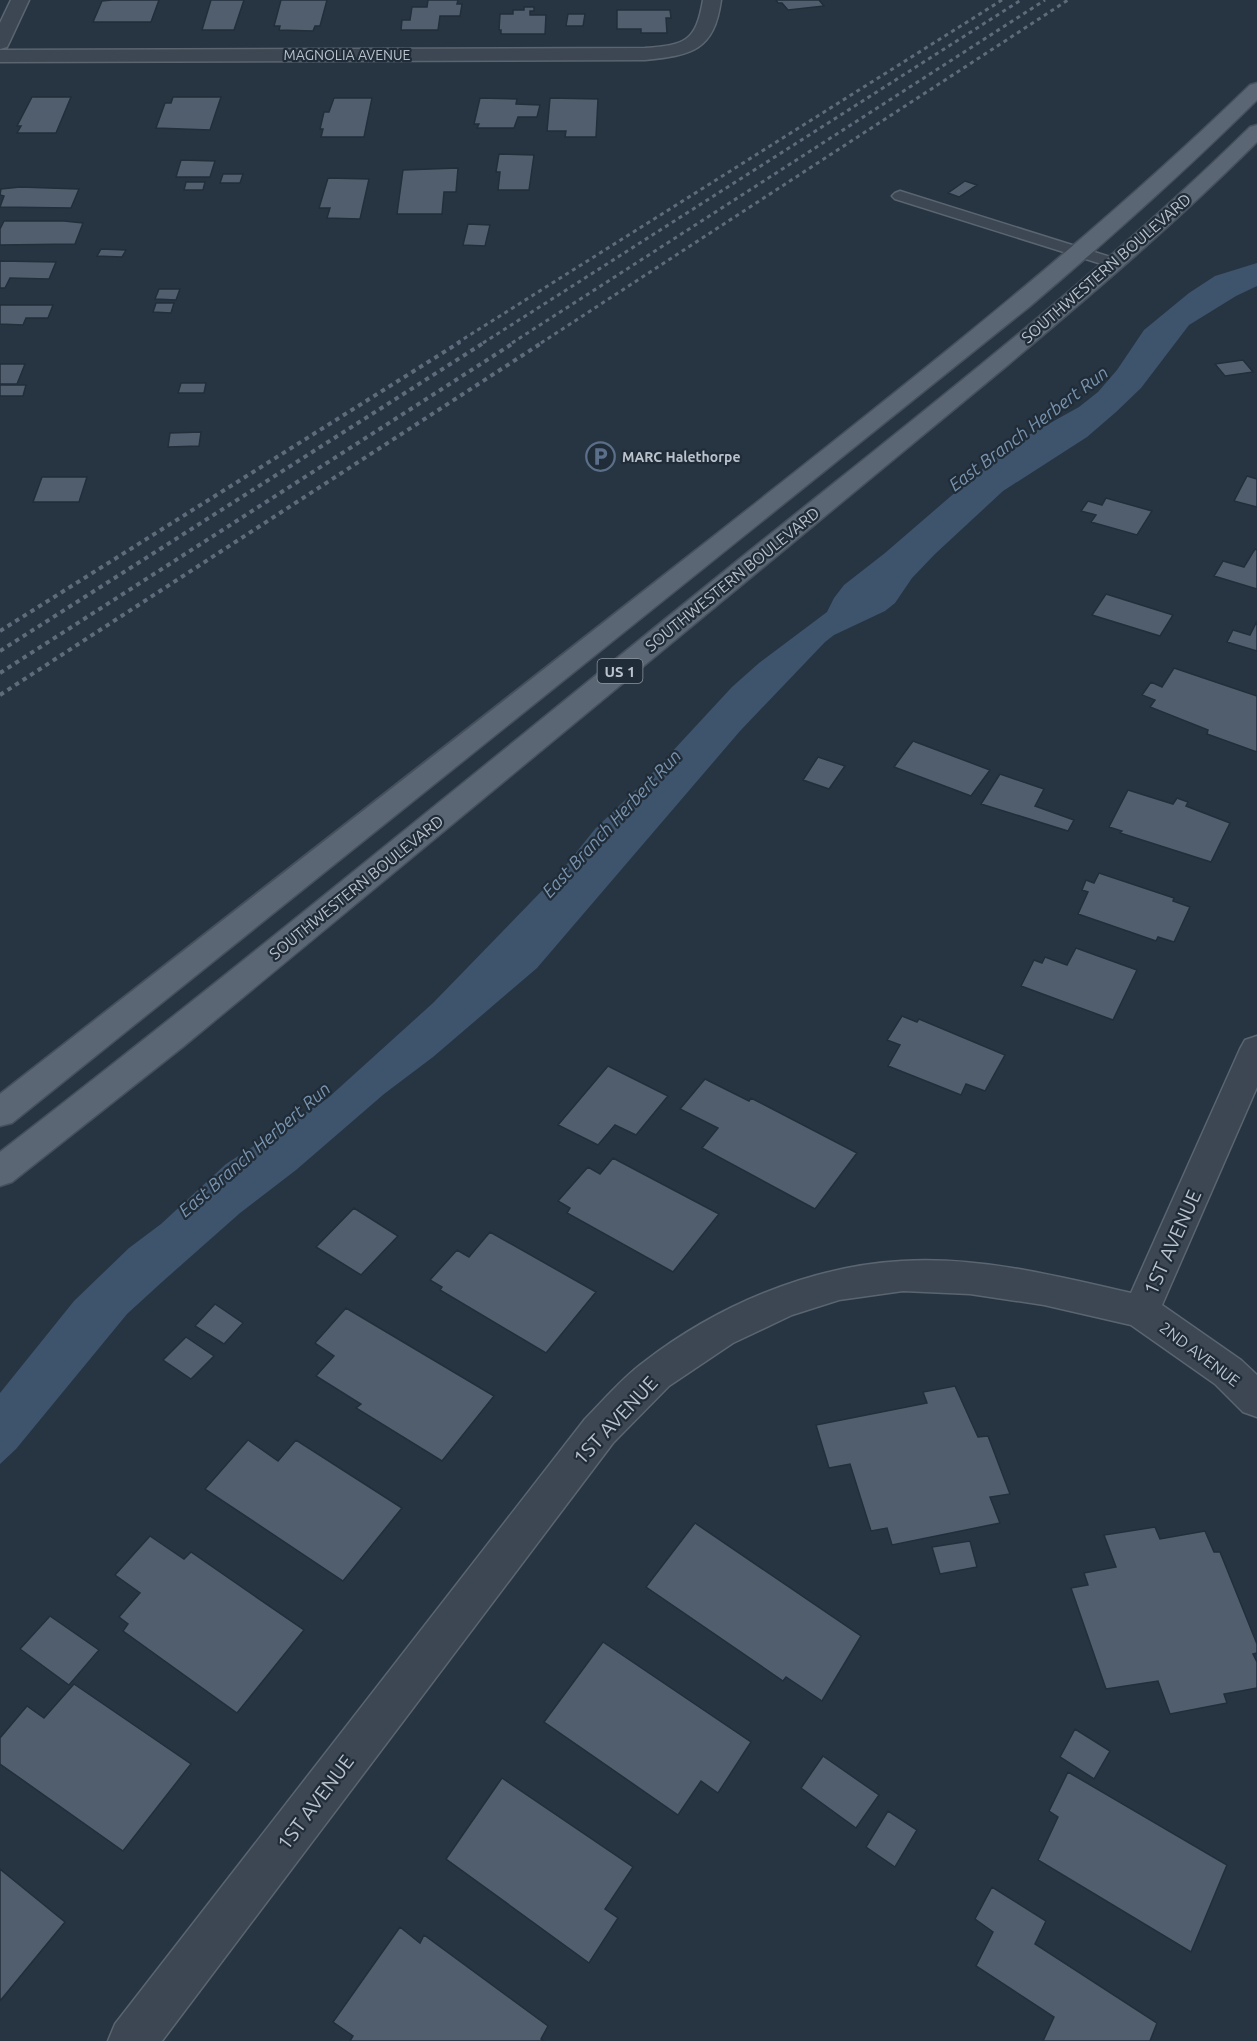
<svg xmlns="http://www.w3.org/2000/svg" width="1257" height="2041" viewBox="0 0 1257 2041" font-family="Ubuntu,sans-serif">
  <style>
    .water { fill: #3d546c }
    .building { fill: #505e6e; stroke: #222e3a; stroke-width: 1.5 }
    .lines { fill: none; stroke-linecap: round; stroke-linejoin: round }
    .service-casing { stroke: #5a6570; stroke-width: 3 }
    .minor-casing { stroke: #5a6570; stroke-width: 3 }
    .primary-casing { stroke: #45505c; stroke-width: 3 }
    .service { fill: #3c4753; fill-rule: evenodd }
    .minor { fill: #3c4753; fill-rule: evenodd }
    .primary { fill: #5a6673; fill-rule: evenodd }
    .rail-far1 { stroke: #5e6b7a; stroke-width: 3; stroke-dasharray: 4 4; stroke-linecap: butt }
    .rail { stroke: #5e6b7a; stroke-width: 4; stroke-dasharray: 4.5 4.5; stroke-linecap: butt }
    .labels { text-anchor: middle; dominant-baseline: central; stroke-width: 4.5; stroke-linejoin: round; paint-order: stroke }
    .far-street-label { font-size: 14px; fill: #b9c2cd; stroke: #202c38 }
    .far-poi-label { font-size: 14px; font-weight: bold; fill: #b9c2cd; stroke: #202c38; text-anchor: start }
    .shield { fill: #202c38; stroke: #8b95a0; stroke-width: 1.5 }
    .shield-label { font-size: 15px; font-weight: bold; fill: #b9c2cd }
    .street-label { font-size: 16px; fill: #b9c2cd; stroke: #202c38 }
    .water-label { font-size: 18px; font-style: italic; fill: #7994af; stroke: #202c38 }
    .near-street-label { font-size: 20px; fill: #b9c2cd; stroke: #202c38 }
  </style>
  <rect width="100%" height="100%" fill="#273543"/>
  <path class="water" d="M1257 263V286L1236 296 1189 325 1141 388 1116 412 1087 437 1003 491 935 554 912 578 895 603 885 611 834 635 825 642 740 731 537 968 433 1057 384 1094 296 1170 240 1213 162 1282 127 1314 16 1449 0 1464V1393L74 1301 129 1248 161 1224 226 1164 328 1098 433 1003 563 869 595 829 644 782 732 687 759 663 827 612 834 598 844 585 885 553 1009 446 1079 407 1098 392 1117 370 1144 330 1189 293 1215 276Z"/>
  <path class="building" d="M112 0H159L151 22H93L102 1Z
    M211 0H244L234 30H202Z
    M281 0H327L320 26H315L313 31 279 30 280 26H274Z
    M428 0H458L457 4H462L460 16H440L438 30H401L402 20H410L412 7H427Z
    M776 0H819L824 6 788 10 782 3H778Z
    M524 7H534V11H530V15H546L545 34H501V30H499L500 14H513V10H524Z
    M617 10H670L671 18H666L667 33H641V29H617Z
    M568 14H585L583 26H566Z
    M32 97H71L56 133H17L21 126H17Z
    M173 97H221L210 130 156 128 165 103H171Z
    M334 98H372L364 137H321L323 129H320L324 112H329Z
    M480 98 517 99 516 104 540 105 537 117H518L514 128H477L479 124H474Z
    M550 98 598 99 596 137H565L566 131H547Z
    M499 154 534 155 529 190H498L500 172H496Z
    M181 160 215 161 210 177H176Z
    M458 168 456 192H444L442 214H397L403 170Z
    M223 174H243L240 183H220Z
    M328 178 369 179 360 219 327 218 330 208H319Z
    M965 181 977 185 959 197 948 193Z
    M186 182H205L203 190H184Z
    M20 187 79 189 71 208 0 207 4 196 0 195 1 189Z
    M4 221H64L83 223 75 244 0 245V229Z
    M468 224 490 225 485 246 463 245Z
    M101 249 126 250 122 257 97 256Z
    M0 261 56 262 49 279 10 278 5 288H0Z
    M159 289H180L176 300 155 299Z
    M156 303H174L171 313 153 312Z
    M0 305H53L48 318H26L23 325 0 324Z
    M1243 360 1253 372 1225 376 1215 364Z
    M0 364H25L17 384H0Z
    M181 383H206L204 393H178Z
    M0 385H26L23 396H0Z
    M201 432 199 446 168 447 170 433Z
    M1247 476 1257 479V507L1234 501Z
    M42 477H87L79 502H33Z
    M1106 498 1152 511 1137 535 1091 522 1096 515 1081 511 1088 501 1102 505Z
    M1255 549 1257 550V589L1214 576 1223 561 1244 567Z
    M1106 594 1173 615 1160 636 1092 615Z
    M1257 621V651L1227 642 1233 630 1250 635Z
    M1174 668 1257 696V752L1207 734 1208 730 1150 707 1155 700 1142 695 1151 682 1162 687Z
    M913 741 990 770 971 796 894 767Z
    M818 757 845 766 829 789 803 780Z
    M1000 774 1044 789 1035 806 1074 820 1068 831 981 804Z
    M1128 790 1173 804 1177 798 1188 802 1186 806 1230 823 1211 862 1120 833 1122 831 1109 827Z
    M1099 873 1174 898 1173 901 1190 907 1174 942 1158 937 1156 941 1078 914 1088 892 1082 890 1086 880 1094 883Z
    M1076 948 1137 970 1113 1020 1021 986 1034 960 1042 963 1045 957 1067 965Z
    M902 1016 917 1022 919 1019 1005 1055 985 1091 966 1084 961 1095 888 1066 900 1045 887 1040Z
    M608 1066 668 1096 636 1135 615 1125 598 1145 558 1125Z
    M705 1079 749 1101 751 1098 857 1153 815 1209 702 1148 718 1128 680 1109Z
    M613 1158 719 1214 673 1272 567 1213 570 1208 558 1201 588 1167 600 1174Z
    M354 1208 398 1236 361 1275 316 1247Z
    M490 1232 596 1292 546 1353 440 1290 442 1287 430 1280 457 1250 469 1257Z
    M215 1304 243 1323 224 1344 195 1326Z
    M346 1308 494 1396 442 1461 356 1408 361 1404 316 1376 334 1356 315 1343Z
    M186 1337 214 1356 191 1379 163 1360Z
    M955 1386 978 1437 988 1436 1010 1494 990 1497 1000 1523 892 1545 887 1528 871 1531 850 1464 829 1468 816 1425 927 1403 923 1392Z
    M248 1440 278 1461 296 1440 402 1508 343 1581 205 1489Z
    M695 1523 861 1636 822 1701 786 1677 783 1681 646 1587Z
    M1155 1527 1160 1539 1205 1531 1214 1552H1220L1257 1644V1653L1253 1654 1257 1662V1688L1224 1694 1227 1703 1170 1714 1158 1681 1106 1689 1071 1588 1088 1585 1084 1573 1116 1567 1104 1535Z
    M150 1536 184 1559 191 1552 304 1630 237 1713 123 1631 128 1624 119 1617 140 1593 115 1575Z
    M970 1541 977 1567 940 1574 932 1547Z
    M50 1616 99 1650 69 1685 20 1649Z
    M603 1642 751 1742 718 1793 701 1781 678 1815 544 1722Z
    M74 1684 191 1764 123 1851 0 1764V1738L27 1706 44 1718Z
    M1075 1729 1110 1751 1094 1779 1060 1757Z
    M823 1756 879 1795 856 1828 801 1788Z
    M1068 1772 1227 1865 1191 1952 1038 1860 1058 1817 1049 1811Z
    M502 1778 633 1867 605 1909 618 1918 589 1963 446 1859Z
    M888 1811 917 1830 895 1867 866 1847Z
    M0 1869 65 1922 0 2001Z
    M992 1887 1046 1921 1035 1944 1157 2023 1150 2041H1043L1054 2017 976 1966 993 1932 975 1919Z
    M400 1927 420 1943 424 1935 548 2026 541 2039 544 2041H350L353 2036 333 2022Z"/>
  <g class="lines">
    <defs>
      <path id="service" d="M900 191 1120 260 1122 263 1114 268 1108 266 895 199 892 196 895 193Z"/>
      <path id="minor" d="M11 0H29L9 43 7 47 0 49V23Z
        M703 0H721C714 51 692 55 645 60L0 62V50L645 48C685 45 696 42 703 0Z
        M1257 1036V1087L1162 1305 1241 1360 1257 1375V1417L1243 1412 1215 1384 1131 1325 1044 1305 970 1294 903 1291 839 1300 792 1315 733 1343 669 1386 613 1443 162 2041H108L115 2024 585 1419C604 1400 622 1378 644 1362 716 1306 810 1266 902 1261 977 1256 1058 1276 1131 1293L1240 1049 1245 1040Z"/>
      <path id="primary" d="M1257 83V100C1184 172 1108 240 1029 307L12 1123 0 1126V1094C240 907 480 720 719 532 901 388 1084 246 1250 85Z
        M1257 125V142C1178 221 1094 292 1009 364L184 1046 12 1182 0 1186V1152C242 965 478 770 716 578 897 431 1084 290 1250 127Z"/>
    </defs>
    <use href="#service" class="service-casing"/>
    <use href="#minor" class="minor-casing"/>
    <use href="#primary" class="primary-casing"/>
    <use href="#service" class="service"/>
    <use href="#minor" class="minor"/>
    <use href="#primary" class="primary"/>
    <path class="rail-far1" d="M457 343 1002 0
      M483 343 1021 0
      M512 343 1045 0
      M541 343 1068 0"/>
    <path class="rail" d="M0 631 460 342
      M0 651 485 342
      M0 673 515 342
      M0 695 543 342"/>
  </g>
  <defs>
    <symbol id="parking-ring" viewBox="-11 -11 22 22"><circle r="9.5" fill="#202c38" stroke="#5c6f8a" stroke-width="1.5"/><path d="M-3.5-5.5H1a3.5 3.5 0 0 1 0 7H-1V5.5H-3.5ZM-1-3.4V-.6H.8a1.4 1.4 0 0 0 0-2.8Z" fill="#5c6f8a"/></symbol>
  </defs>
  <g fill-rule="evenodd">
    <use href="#parking-ring" x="584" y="440" width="33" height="33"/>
  </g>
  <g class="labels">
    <g class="far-street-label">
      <text x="347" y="55">MAGNOLIA AVENUE</text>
    </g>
    <g class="far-poi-label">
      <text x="622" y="457">MARC Halethorpe</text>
    </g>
    <rect class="shield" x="597.5" y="659" width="45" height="24" rx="4.5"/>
    <g class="shield-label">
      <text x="620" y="671">US 1</text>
    </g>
    <g class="street-label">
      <text transform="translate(1106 268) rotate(-41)">SOUTHWESTERN BOULEVARD</text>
      <text transform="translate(732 579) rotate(-39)">SOUTHWESTERN BOULEVARD</text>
      <text transform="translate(356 887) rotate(-39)">SOUTHWESTERN BOULEVARD</text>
      <text transform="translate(1200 1354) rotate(37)">2ND AVENUE</text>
    </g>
    <g class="water-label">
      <text transform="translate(1028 428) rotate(-37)">East Branch Herbert Run</text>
      <text transform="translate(611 823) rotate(-47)">East Branch Herbert Run</text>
      <text transform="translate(254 1149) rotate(-41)">East Branch Herbert Run</text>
    </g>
    <g class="near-street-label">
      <text transform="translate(1172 1242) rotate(-66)">1ST AVENUE</text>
      <text transform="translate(615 1420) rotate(-47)">1ST AVENUE</text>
      <text transform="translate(315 1802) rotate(-53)">1ST AVENUE</text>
    </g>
  </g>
</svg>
